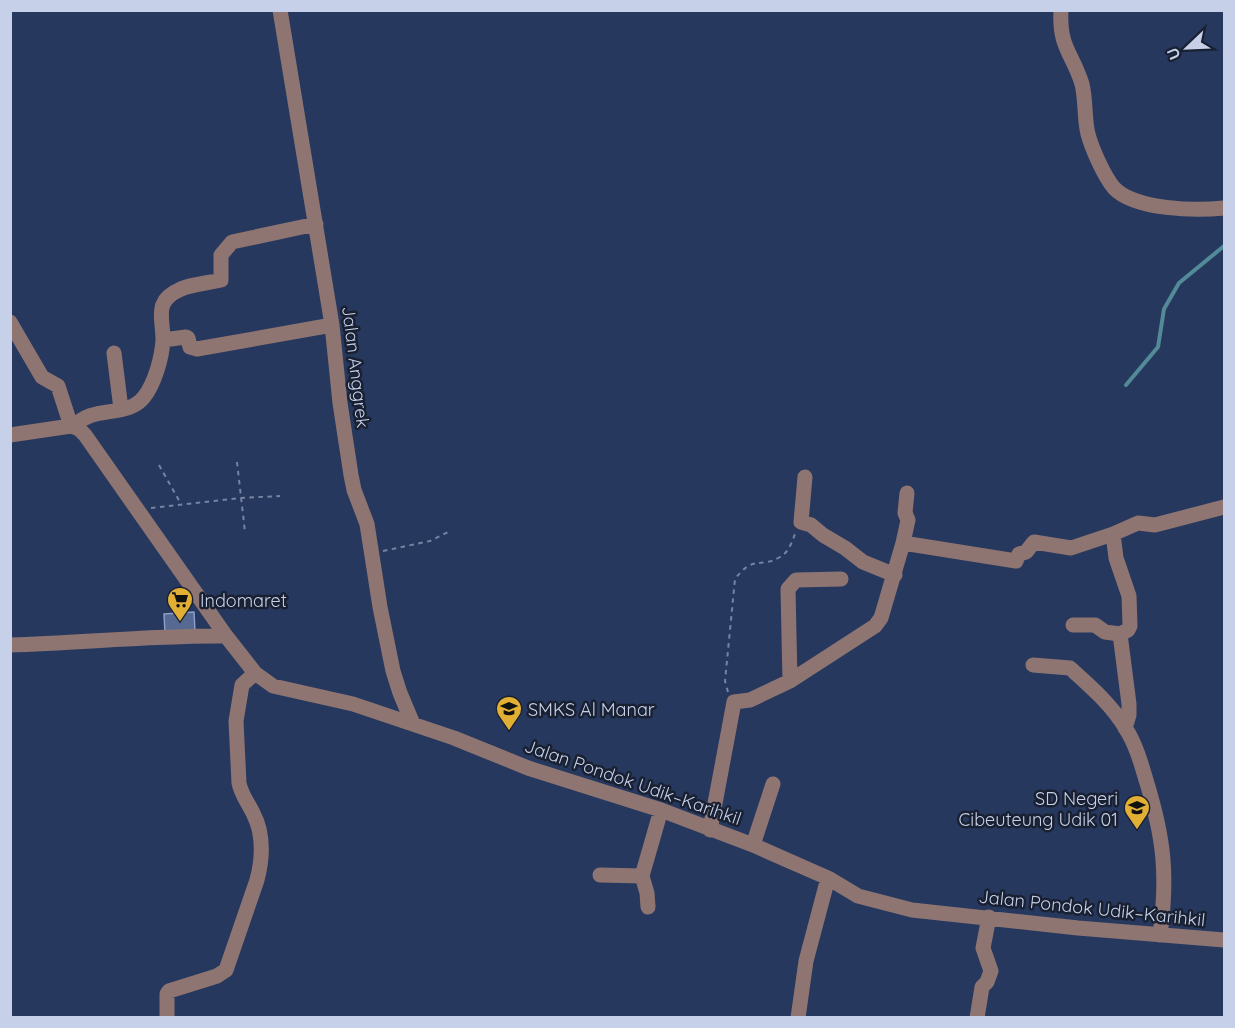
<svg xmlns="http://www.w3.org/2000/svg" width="1235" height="1028" viewBox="0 0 1235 1028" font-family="Quicksand,sans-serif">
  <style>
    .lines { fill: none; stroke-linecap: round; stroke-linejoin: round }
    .stream { stroke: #528a97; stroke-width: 4 }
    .building { fill: #556993; stroke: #899ecc; stroke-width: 1.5 }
    .path { stroke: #7684a3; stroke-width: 2; stroke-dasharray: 4.5 4.5; stroke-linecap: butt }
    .minor { stroke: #8e7572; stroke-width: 15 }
    .labels { text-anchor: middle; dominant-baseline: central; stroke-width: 5; stroke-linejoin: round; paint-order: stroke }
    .street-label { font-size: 18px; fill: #c6d1e9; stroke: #182031 }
    .poi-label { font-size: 18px; fill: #c6d1e9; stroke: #182031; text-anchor: start }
  </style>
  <rect width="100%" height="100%" fill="#27385e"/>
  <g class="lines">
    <path class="stream" d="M1126 385 1158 347 1164 309 1179 283 1224 246"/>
  </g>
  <path class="building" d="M194 612 195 632 165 633 164 614Z"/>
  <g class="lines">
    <path class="path" d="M237 462 245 532
      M159 465 181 504
      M151 508 241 498 280 496
      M383 551 430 541 448 532
      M728 692 725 681 735 579C754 554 760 569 780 557 788 553 792 542 795 534"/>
    <path class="minor" d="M280 10 332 325 340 403 351 475 354 490 367 524 380 607 393 671 400 693 413 724
      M1061 10C1059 48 1072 52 1082 84 1086 100 1084 118 1088 134 1092 149 1104 176 1114 188 1135 210 1196 211 1224 208
      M10 322 42 377 58 386 71 426
      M163 340 186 337 188 338 190 347 197 349 332 325
      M114 353 121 409
      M74 427C92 404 127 419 144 397 155 383 162 357 163 340 163 317 153 301 181 289 192 284 209 283 221 280V255L232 242 316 224
      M10 435 71 426 79 429 85 435 226 636 255 673 273 686 353 704 454 738 528 768 661 810 753 845 828 878 858 896 912 910 1078 928 1224 940
      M805 477 801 522 811 525 823 535 845 548 863 562 895 575
      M1113 534 1138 523 1155 525 1224 507
      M903 543 1016 561 1019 554 1026 552 1034 542 1071 548 1113 534 1116 558 1129 596 1130 626 1128 630 1120 634 1129 704V715L1125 728
      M1073 625H1095L1105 632 1120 634
      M10 645C82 643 154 635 226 636
      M1033 665 1070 668C1090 686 1112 705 1126 729 1136 745 1141 763 1146 780 1164 838 1168 875 1160 935
      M790 681 788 589 796 580 841 579
      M710 830 734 702 750 700 790 681 875 626 881 618 903 543 908 520 905 513 907 493
      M753 845 773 784
      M600 875 642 876
      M648 907 647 893 642 876 661 810
      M167 1018V994L169 991 217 976 226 970 257 880C263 857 264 834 253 813 248 803 241 794 239 783L236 721 242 685 255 673
      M798 1018 806 961 828 878
      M977 1018 982 987 987 982 991 971 983 948 989 917"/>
  </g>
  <defs>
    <symbol id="supermarket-pin" viewBox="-11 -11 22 30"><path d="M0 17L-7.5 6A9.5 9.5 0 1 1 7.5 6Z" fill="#e1af34" stroke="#182031"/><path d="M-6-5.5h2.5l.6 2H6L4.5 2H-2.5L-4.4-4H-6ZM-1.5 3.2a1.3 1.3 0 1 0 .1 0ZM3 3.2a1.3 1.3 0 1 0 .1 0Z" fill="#111"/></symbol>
    <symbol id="school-pin" viewBox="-11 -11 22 30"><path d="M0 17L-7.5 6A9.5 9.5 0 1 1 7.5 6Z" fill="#e1af34" stroke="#182031"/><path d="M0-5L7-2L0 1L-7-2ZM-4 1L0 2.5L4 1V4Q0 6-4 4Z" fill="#111"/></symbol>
  </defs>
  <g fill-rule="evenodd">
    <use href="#supermarket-pin" x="165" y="585" width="30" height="40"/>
    <use href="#school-pin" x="494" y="694" width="30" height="40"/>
    <use href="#school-pin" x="1122" y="793" width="30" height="40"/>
  </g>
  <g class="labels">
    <g class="street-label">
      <text transform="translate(356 367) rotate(83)">Jalan Anggrek</text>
      <text transform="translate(633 782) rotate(19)">Jalan Pondok Udik–Karihkil</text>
      <text transform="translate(1092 908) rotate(6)">Jalan Pondok Udik–Karihkil</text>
    </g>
    <g class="poi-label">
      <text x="200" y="600">Indomaret</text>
      <text x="528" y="709">SMKS Al Manar</text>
      <text x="1118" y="798" text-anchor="end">SD Negeri<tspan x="1118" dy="21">Cibeuteung Udik 01</tspan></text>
    </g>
  </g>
  <rect width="1235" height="1028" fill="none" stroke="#c6d1e9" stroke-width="24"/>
  <g transform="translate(1187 48) rotate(247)" stroke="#182031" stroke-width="4.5" paint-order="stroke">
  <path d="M0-4.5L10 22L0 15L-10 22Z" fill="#c6d1e9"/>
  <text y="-9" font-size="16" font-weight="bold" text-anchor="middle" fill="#c6d1e9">U</text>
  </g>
</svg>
